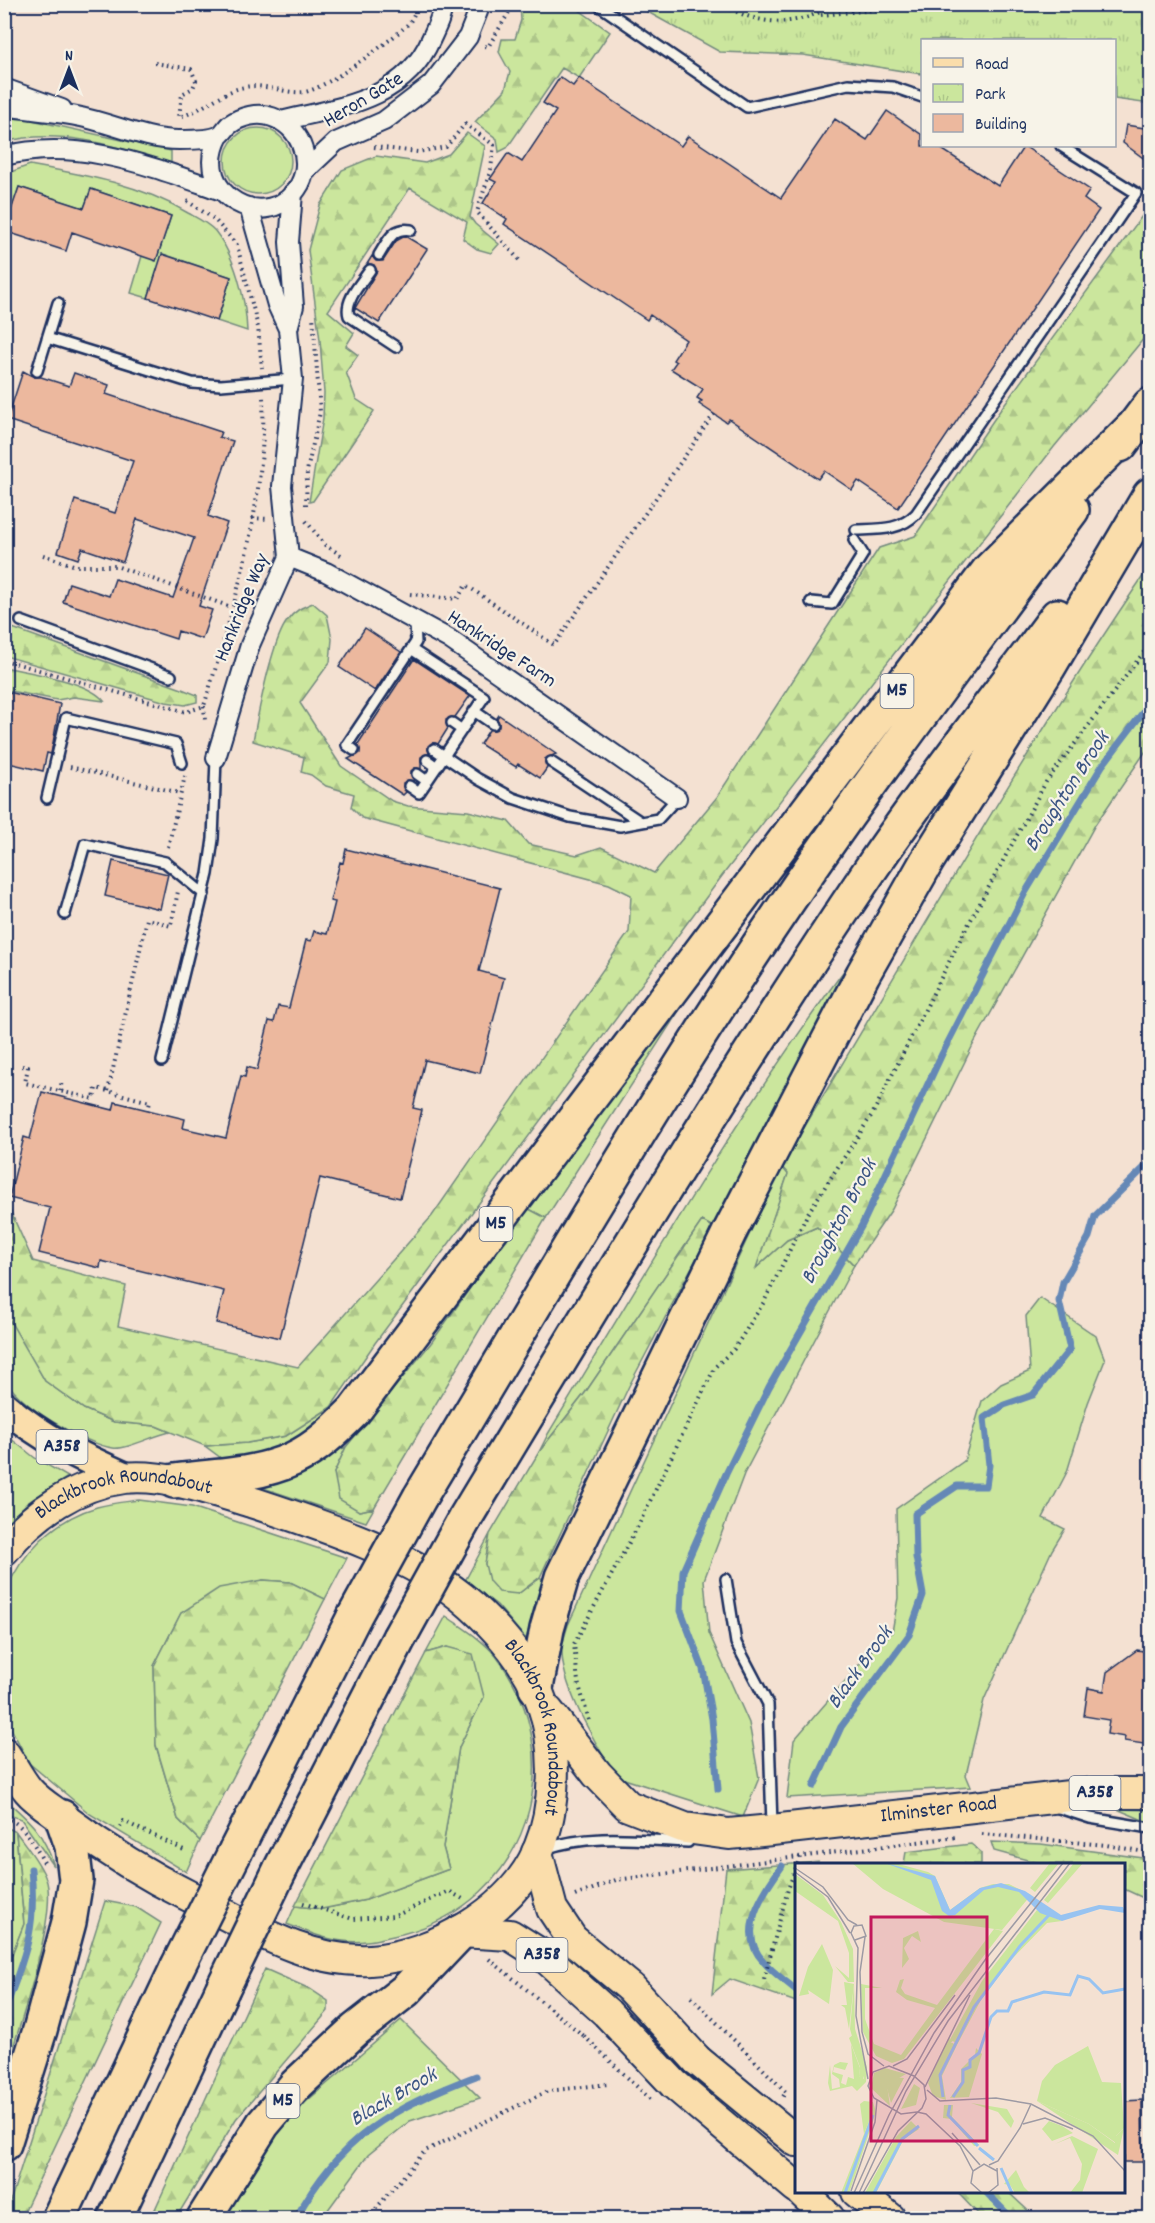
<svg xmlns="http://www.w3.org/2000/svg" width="1155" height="2223" viewBox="0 0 1155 2223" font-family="Dekko,sans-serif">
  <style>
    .grass { fill: #cbe69d; stroke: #738a7e; stroke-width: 1.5 }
    .forest { fill: url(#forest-firs); stroke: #738a7e; stroke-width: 1.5 }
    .park { fill: url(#park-tufts); stroke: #738a7e; stroke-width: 1.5 }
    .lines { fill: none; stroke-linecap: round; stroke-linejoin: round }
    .stream { stroke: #6588b6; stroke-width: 7 }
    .building { fill: #ecb89e; stroke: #1b2f5e; stroke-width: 1.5 }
    .service-casing { stroke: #1b2f5e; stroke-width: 14 }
    .minor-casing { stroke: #1b2f5e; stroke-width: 22 }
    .primary-casing { stroke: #1b2f5e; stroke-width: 33 }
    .trunk-casing { stroke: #1b2f5e; stroke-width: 34 }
    .motorway-casing { stroke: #1b2f5e; stroke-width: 38 }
    .path { stroke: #1b2f5e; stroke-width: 4; stroke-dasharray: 1.5 4.5; stroke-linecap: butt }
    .service { stroke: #f7f3e8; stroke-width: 9 }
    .minor { stroke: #f7f3e8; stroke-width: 18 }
    .primary { stroke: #faddab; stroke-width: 28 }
    .trunk { stroke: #faddab; stroke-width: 30 }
    .motorway { stroke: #faddab; stroke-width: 33 }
    .trunk-bridge-casing { stroke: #1b2f5e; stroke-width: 34; stroke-linecap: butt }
    .motorway-bridge-casing { stroke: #1b2f5e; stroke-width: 38; stroke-linecap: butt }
    .path-bridge { stroke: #1b2f5e; stroke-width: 4; stroke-dasharray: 1.5 4.5; stroke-linecap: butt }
    .trunk-bridge { stroke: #faddab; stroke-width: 30 }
    .motorway-bridge { stroke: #faddab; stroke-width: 33 }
    .labels { text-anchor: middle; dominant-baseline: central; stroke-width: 4.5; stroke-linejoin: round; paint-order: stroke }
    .shield { fill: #f7f3e8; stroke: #5d6a87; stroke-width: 1.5 }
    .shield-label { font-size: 20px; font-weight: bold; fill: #1b2f5e }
    .street-label { font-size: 21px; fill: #1b2f5e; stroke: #f7f3e8 }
    .water-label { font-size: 22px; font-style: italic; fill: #3a5483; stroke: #f7f3e8 }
    .inset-river { fill: none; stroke: #97c3f1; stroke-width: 3 }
    .inset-road { fill: none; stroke: #9d9aa4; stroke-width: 1.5 }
    .view { fill: #c2185b; fill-opacity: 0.15; stroke: #c2185b; stroke-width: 3 }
    .inset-edge { fill: none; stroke: #1b2f5e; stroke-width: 3 }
  </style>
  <defs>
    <pattern id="forest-firs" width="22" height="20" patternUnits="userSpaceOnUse" patternTransform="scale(1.5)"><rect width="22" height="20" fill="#cbe69d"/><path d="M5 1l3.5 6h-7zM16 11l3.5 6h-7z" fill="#aec68a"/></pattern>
    <pattern id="park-tufts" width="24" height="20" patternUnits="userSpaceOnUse" patternTransform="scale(1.5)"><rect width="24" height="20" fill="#cbe69d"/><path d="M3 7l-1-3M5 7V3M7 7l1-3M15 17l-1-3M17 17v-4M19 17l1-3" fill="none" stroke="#aec68a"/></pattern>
  </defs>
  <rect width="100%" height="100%" fill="#f4e1d2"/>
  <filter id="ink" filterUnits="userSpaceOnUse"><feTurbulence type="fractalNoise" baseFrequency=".0167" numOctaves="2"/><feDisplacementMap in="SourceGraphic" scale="12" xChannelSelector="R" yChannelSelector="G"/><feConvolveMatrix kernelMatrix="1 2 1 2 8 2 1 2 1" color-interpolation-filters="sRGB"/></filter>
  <g filter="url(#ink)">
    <path class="grass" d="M5 114 171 151V163C119 147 59 127 5 142Z
      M225 161a33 33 0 1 1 66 0a33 33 0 1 1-66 0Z
      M30 165C86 175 139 184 188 213 197 218 208 223 215 231 235 256 246 299 247 331L217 321 231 277 163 254 148 298 131 293 142 256 156 260 171 216 91 189 75 233 72 232 80 207 19 187 5 230V174Z
      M852 960 713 1227 702 1221 585 1393 539 1452 548 1434C645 1274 739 1110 852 960Z
      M700 978 546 1218 527 1208Z
      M781 1166 788 1174 757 1267 787 1240 817 1227 854 1265 744 1474 704 1580 709 1633 749 1723 759 1778 743 1817 615 1776C596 1743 560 1686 562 1648 563 1640 566 1632 568 1625Z
      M1040 1298 1096 1336 1105 1360 1088 1403 1067 1472 1043 1518 1065 1529 1052 1550 984 1700 966 1775 971 1787 787 1798 794 1740 871 1651 892 1632 898 1598 896 1509 964 1461 982 1401 1001 1384 1030 1371 1026 1316Z
      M4 1307 45 1381 84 1409 114 1422 156 1426 170 1432C154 1435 127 1450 113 1448 87 1445 10 1402 5 1376 0 1355 5 1329 4 1307Z
      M331 1407 318 1427 282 1447 243 1457 221 1458 205 1446 247 1443 286 1436Z
      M5 1434 35 1458 68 1477 27 1503 5 1526Z
      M346 1447 334 1473 359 1511 374 1508 366 1522 254 1485Z
      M139 1500 192 1507 347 1558 325 1599 290 1582 263 1580 181 1613 154 1666 156 1746 178 1819 200 1841 186 1872 90 1814 30 1764 5 1717V1593C21 1553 55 1519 97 1507 111 1503 125 1502 139 1500Z
      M490 1534 485 1564 518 1594 540 1577 543 1580 526 1639 497 1605 465 1581Z
      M446 1616C463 1628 482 1639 496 1656 574 1758 528 1903 402 1934 384 1938 362 1944 343 1941 323 1939 305 1931 287 1924L295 1906 322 1909 366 1900 449 1869 443 1847 459 1747 484 1697 447 1647 426 1653Z
      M5 1799C30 1821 44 1833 54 1866L21 1819 5 1814Z
      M1117 1809 1150 1810V1823Z
      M4 1826 16 1832 24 1924 5 1972Z
      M401 2020 480 2098 410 2121 368 2155 322 2218H221L243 2179 293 2113Z"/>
    <path class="forest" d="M520 5H572L610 32 579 78 562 68 507 148 499 152 497 139 475 122 505 90 510 72 499 52 502 39H515L521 20Z
      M467 133 485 146 470 217 475 224 499 244 491 253 477 249 463 239 467 222 410 188 328 311 354 333 346 346 358 355 346 372 356 399 374 411 313 501 309 502 323 418 324 393 320 340 308 250 320 205 342 170 376 156 425 163 449 154Z
      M1150 205V331L1054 447 722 876 375 1343 331 1407 286 1436 247 1443 205 1446 156 1426 114 1422 84 1409 45 1381 10 1321 4 1307 5 1199 33 1261 126 1286 118 1326 298 1367 432 1216 629 932 631 895 609 884 362 818 351 807 354 794 326 786 311 775 301 772 304 757 253 741C258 714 272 641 287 621 294 611 302 607 313 603L327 615 332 639 330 662 300 703 341 766 392 801 408 806 468 811 508 821 528 844 577 855 601 847 654 873 717 797 879 548 915 536 1003 406Z
      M1150 566V745L1095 825 973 1045 892 1209 854 1265 817 1227 787 1240 756 1268 788 1174 781 1166C903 965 1017 760 1150 566Z
      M4 625 182 689 197 695V702L185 705 166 702 5 656Z
      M5 667C30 673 89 681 104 701L74 697 57 700 5 690Z
      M527 1208 546 1218 374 1508 359 1511 339 1499 334 1473 346 1447 431 1343Z
      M702 1221 713 1227 629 1386 540 1577 518 1594 499 1592 489 1581 485 1564 490 1534 539 1452 585 1393Z
      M263 1580 290 1582 325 1599 200 1841 178 1819 156 1745 154 1666 181 1613 219 1588Z
      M447 1647 473 1654 484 1697 459 1747 443 1847 449 1869 366 1900 322 1909 295 1906 426 1653Z
      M16 1832C26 1846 40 1862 46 1879 59 1913 17 2034 5 2073V1972L24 1924Z
      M991 1842 1041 1844 1150 1859V1901L1124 1889V1864H1042L994 1851Z
      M971 1844 981 1852V1864H904L906 1852Z
      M818 1862 817 1864H796V1941L794 1950 796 2002 730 1979 712 1994 726 1869Z
      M105 1901 136 1907 161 1923 21 2218H5Z
      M265 1969 310 1989 328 2001V2011L236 2119 176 2218H151Z
      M957 2192H1008L1036 2218H982Z"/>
    <path class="park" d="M635 5H1150V104L1115 99 1114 40H922V74L803 55 720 52Z"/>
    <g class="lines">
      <path class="stream" d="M814 1786 841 1727 909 1635 923 1595 916 1557 915 1514 957 1486H986L989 1465 984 1418 1004 1405 1033 1395 1070 1349 1059 1301 1063 1282 1089 1237 1095 1216 1149 1163 1150 1157
        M718 1789 712 1719 703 1669 681 1611 683 1571 726 1474 769 1387 862 1225 942 1054 1025 893 1102 766 1150 703
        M782 1866C763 1893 735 1932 764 1962 773 1973 786 1981 796 1990
        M4 2012C25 1956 37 1930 31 1869
        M986 2192 1011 2218
        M296 2218C340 2137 391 2108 476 2076"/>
    </g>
    <path class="building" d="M560 77 573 86 579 78 681 146 688 136 781 198 835 119 867 140 887 111 922 135V146H937L998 186 1024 146 1090 190 1084 199 1099 210 898 508 858 481 852 490 824 471 818 479 729 419 726 422 699 404 702 401 697 398 703 389 671 369 676 362 673 360 686 340 650 315 647 320 504 224 507 219 483 203 496 182 490 179 508 153 522 162 556 111 543 103Z
      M1126 125 1150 129V163L1123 143Z
      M19 187 84 208 91 189 171 216 156 261 72 232 66 251 4 231Z
      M405 236 427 249 379 323 355 308 377 271 374 265 367 264 372 256 376 261H383L396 241Z
      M162 254 231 277 217 321 148 298Z
      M23 371 34 377H41L69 386 74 373 109 385 106 394 221 432 219 437 233 441 208 516 227 523 199 606 212 610 202 639 178 631 176 639 63 602 69 583 109 596 115 579 173 598 194 538 137 519 123 562 82 548 78 559 58 552 75 500 115 513 133 461 7 420Z
      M365 628 401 652 375 691 339 667Z
      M414 659 470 696 455 717 446 720 448 728 438 744 432 743 428 746 430 754 421 757V769L415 768 411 771 414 780 403 783 406 792 403 795 348 759 360 753 358 744Z
      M4 691 60 704 51 754 47 753 43 771 4 762Z
      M499 715 556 754 545 759 547 768 540 778 518 764 516 767 480 744 489 730 499 727 497 718Z
      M346 849 500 888 479 971 504 978 480 1073 425 1060 413 1108 422 1110 400 1198 320 1178 280 1338 216 1323 224 1291 101 1261 100 1268 39 1253 50 1208 9 1198 24 1137 30 1139 42 1092 113 1110 115 1102 185 1119 183 1128 226 1138 241 1076 245 1077 247 1067 257 1070 269 1021 274 1022 278 1006 289 1008 306 940 311 941 314 931 327 934 335 902 330 901 340 862 343 863Z
      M113 861 168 874 160 909 105 896Z
      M1137 1650 1150 1652V1745L1124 1741 1125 1737 1107 1734 1109 1720 1084 1716 1088 1688 1104 1691 1107 1672Z
      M1142 2100 1143 2162H1124V2101Z"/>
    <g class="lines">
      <defs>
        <path id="service" d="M597 4 747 107 848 84 893 87 922 97
          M379 255C388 241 392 227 411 230
          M370 270C362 282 344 300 349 316L396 347
          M47 338 192 383 221 385 293 379
          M37 371 58 303
          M856 530C879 529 899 531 916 514L1136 193 1061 146
          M811 602 832 604 863 554 854 540
          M21 621 171 676
          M474 711 493 724
          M452 723 462 730
          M434 749 478 779 513 798 570 817 620 826 658 819 677 798
          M354 750 347 745 416 642 415 623
          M427 760 437 767
          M551 762 641 822
          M417 774 427 781
          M409 786 419 793 484 697 411 649
          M47 798 66 718 176 744 182 763
          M65 914 85 844 165 862 204 894
          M162 1061 208 874 213 839 216 758
          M726 1579 736 1643 768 1704 772 1825
          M1059 1808 1090 1818 1150 1828
          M544 1849C591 1833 639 1840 688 1842"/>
        <path id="minor" d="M4 88 62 109
          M4 106C30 111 56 111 81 117 114 124 146 140 179 140 189 140 212 140 220 135 223 133 226 128 229 125 241 116 258 112 272 117 299 126 313 158 300 184 270 238 188 195 219 136
          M281 121C339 107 404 101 431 39 436 28 442 17 443 4
          M4 156C79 137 152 167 222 191
          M304 172 336 142 384 121 431 85 468 37 481 4
          M249 207 277 305 288 329
          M289 557 326 572 449 639 677 798
          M216 758 250 645 289 557 282 486 293 379 288 329 294 306 289 242 293 193"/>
        <path id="primary" d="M4 1406C41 1438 83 1458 126 1477"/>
        <g id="trunk">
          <path id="s1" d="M4 1550C34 1513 76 1484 124 1478 162 1473 215 1491 251 1502 321 1525 415 1555 471 1605 501 1632 529 1664 542 1703 558 1747 556 1808 538 1851 512 1911 433 1956 370 1960 304 1963 247 1924 189 1896 146 1875 106 1850 67 1821 54 1811 38 1802 28 1790 19 1779 12 1765 4 1753"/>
          <path id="s2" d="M548 1711 597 1774 628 1806 685 1828 729 1834 772 1830 1096 1793H1150"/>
          <path d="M537 1852 552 1909 572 1939 631 1988"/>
          <path d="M461 1932 510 1935 545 1957 607 2013"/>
          <path d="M697 2060 796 2141"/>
          <path d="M674 2084 796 2187"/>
          <path d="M802 2192 829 2218"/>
          <path d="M857 2192 890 2218"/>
        </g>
        <path id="motorway" d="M1120 445 1150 405
          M174 1481C213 1476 256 1476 293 1459 317 1448 336 1429 354 1411L989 570 1132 428
          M420 1497C555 1273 685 1045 836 832 913 723 993 617 1072 510
          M464 1520C596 1301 727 1082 870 870 929 783 995 700 1057 616
          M536 1688 547 1629 562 1577 729 1233 863 974 927 861 1048 668 1150 495
          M236 1850 355 1615
          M280 1870 399 1638
          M4 2144 40 2030 69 1922 76 1880 72 1846 62 1817
          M59 2218 177 1968
          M115 2218 222 1990
          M204 2218 263 2124 296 2085 355 2030 406 1990 461 1932"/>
      </defs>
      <use href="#service" class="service-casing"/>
      <use href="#minor" class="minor-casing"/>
      <use href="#primary" class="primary-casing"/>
      <use href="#trunk" class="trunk-casing"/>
      <use href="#motorway" class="motorway-casing"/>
      <path class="path" d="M720 4C762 26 793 29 835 4
        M821 15 933 4
        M485 46 488 47 514 4
        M155 63 191 69 196 81 193 88 182 94 179 117C205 110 221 91 245 87 265 83 284 94 304 92 324 90 391 41 407 25 413 19 415 12 417 4
        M374 147 418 152 446 147 465 124 494 145 491 169 477 212 520 261
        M187 201 214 219 237 245 258 327 262 368
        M306 505 307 471 320 412 313 316
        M252 518 268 519
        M306 521 325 545 341 555
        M43 555 76 566H116L231 607
        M410 594 457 599 466 585 554 645 714 414
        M4 660 186 712 204 706C234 608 267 500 263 397
        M204 706 205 722
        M70 767 180 793
        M168 847 185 776
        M22 1066 28 1067 25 1083 94 1099 96 1088 150 1102 148 1110
        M60 1091 62 1080
        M108 1091 147 919 171 926 178 891
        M589 1720 578 1682 574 1644 638 1526 715 1367 734 1349 764 1302 808 1213 873 1113 961 938 1046 782 1150 644
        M4 1818C25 1822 36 1849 46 1866
        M120 1827 123 1821 186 1851
        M982 1834 1106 1845 1150 1853
        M575 1896 616 1880 957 1837
        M303 1903 353 1919 395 1916 449 1891 463 1899
        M489 1959 584 2036
        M764 1979 788 1889 800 1857
        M691 1997 786 2092 782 2098
        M368 2218 425 2151 548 2091 608 2084"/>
      <use href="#service" class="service"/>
      <use href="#minor" class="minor"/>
      <use href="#primary" class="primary"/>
      <use href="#trunk" class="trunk"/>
      <use href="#motorway" class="motorway"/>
      <defs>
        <path id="trunk-bridge" d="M631 1988 697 2060
          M607 2013 674 2084"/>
        <path id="motorway-bridge" d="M355 1615 420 1497
          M399 1638 464 1520
          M177 1968 236 1850
          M222 1990 280 1870"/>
      </defs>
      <use href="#trunk-bridge" class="trunk-bridge-casing"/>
      <use href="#motorway-bridge" class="motorway-bridge-casing"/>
      <path class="path-bridge" d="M584 2036 651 2100"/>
      <use href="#trunk-bridge" class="trunk-bridge"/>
      <use href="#motorway-bridge" class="motorway-bridge"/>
    </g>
  </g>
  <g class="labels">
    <g class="shield">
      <rect x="880.5" y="674" width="33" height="34" rx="4.5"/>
      <rect x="479.5" y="1207" width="33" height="34" rx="4.5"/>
      <rect x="36.5" y="1430" width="51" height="34" rx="4.5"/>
      <rect x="1069.5" y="1776" width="51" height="34" rx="4.5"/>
      <rect x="516.5" y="1938" width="51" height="34" rx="4.5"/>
      <rect x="266.5" y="2084" width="33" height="34" rx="4.5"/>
    </g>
    <g class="shield-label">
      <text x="897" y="691">M5</text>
      <text x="496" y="1224">M5</text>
      <text x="62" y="1447">A358</text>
      <text x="1095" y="1793">A358</text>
      <text x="542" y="1955">A358</text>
      <text x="283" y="2101">M5</text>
    </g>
    <g class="street-label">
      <text transform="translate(364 101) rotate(-31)">Heron Gate</text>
      <text transform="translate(243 608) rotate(-68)">Hankridge Way</text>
      <text transform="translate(501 650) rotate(33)">Hankridge Farm</text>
      <text stroke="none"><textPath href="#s1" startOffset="140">Blackbrook Roundabout</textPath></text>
      <text stroke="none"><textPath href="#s1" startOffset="662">Blackbrook Roundabout</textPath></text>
      <text stroke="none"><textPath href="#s2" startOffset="441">Ilminster Road</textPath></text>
    </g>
    <g class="water-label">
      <text transform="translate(1068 792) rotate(-57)">Broughton Brook</text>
      <text transform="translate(840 1222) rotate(-62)">Broughton Brook</text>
      <text transform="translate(861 1668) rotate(-54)">Black Brook</text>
      <text transform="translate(394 2098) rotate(-30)">Black Brook</text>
    </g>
  </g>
  <g transform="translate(795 1863)">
    <rect width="330" height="330" fill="#f4e1d2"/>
    <path d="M27 81 38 107 34 141 13 127 14 131 4 133 13 104ZM59 121 60 166 72 204 71 219 62 228 57 223 35 228 33 220 35 202 37 226 45 224 44 216 37 211 39 202 45 199 53 200 50 207 39 204 38 209 48 212 46 220 51 222 53 214 59 216 56 181 65 205 64 213 69 216 55 166ZM155 172V179L162 182 147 213 151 237 138 233 133 220ZM293 183 307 219 326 220 329 265 321 273V280L294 261 242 238 247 218 260 202ZM181 185 187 191 174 234 155 235 166 219V206L180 192ZM90 205 111 211 92 222 95 243 76 225 79 210ZM69 238 78 239V248L69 271 65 241ZM116 258 124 266 109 276 81 330H70L101 274ZM277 273 303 286 287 330H275L285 317 287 301 275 275 260 281ZM221 307 229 324 235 330H220L215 322 209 321Z" fill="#cbe69d"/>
    <path d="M255 0H264L240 29 235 25ZM279 0H288L253 40 249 37ZM0 11 28 32 46 59 58 86 59 119H53L40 103 54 115V90L43 58 0 28ZM242 47 267 58 252 60 216 97 186 137 162 182 158 178 152 182 187 118ZM199 66 208 68 109 196 97 200 81 193 68 169 66 121 87 125H70V156L79 181 106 192 140 145 112 137 101 129 105 117 109 116 106 125 110 131 142 142ZM123 68 126 79 117 73 109 85 114 96 107 105 108 75ZM49 119 59 121 54 166 50 145 46 142H52ZM59 171 69 205 68 217 64 213 65 204 54 175ZM98 214 109 215 96 240 91 222ZM119 221 125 225 121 242 106 246ZM242 238 294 261 320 280 321 273 329 265 323 292ZM78 239 81 249 60 313 54 330H46L78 248ZM176 240 212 246 219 258 216 265 203 249ZM149 242H158L157 254 184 282 179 283 156 256 148 255ZM254 258 267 263 278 270 257 278 247 266Z" fill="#cbe69d"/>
    <path d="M57 0H100L133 9 140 13 155 47 185 25 198 21H214L236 32 207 67 149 59 88 26Z" fill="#cbe69d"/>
    <path d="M90 0 140 13 155 47 185 25 206 20 230 28 266 52 304 42 328 44 330 50 305 46 267 58 245 50 224 29 203 24 189 27 160 52 154 53 147 48 136 17Z" fill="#97c3f1"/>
    <path class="inset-river" d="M148 234 145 212 179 144 225 83 254 52M158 234 168 219V207L175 204V197L184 190 196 154 202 148H213L217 139 249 129 275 132 283 113 294 116 308 130 330 126M155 242 153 252 183 283M184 285 199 297M206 305 217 330M50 330 78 252M79 330 107 276 124 263"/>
    <path class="inset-road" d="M0 5 28 24 53 57 62 62M0 9 33 34 55 70M70 74 65 109 67 169 73 191 89 203M60 77 71 73 67 62 59 63 56 70 63 85 61 153 73 216M98 203 112 196 160 132M130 224 175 132M132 227 145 238 201 235 236 241 298 273 330 308M122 249 131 251 165 283 178 308M228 261 250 255 278 266M157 270 185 302M194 302 203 298 225 265 236 241M56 328 80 259 82 237M59 330 94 252 139 170 190 97 268 0M64 330 111 228 153 158 275 0M68 330 103 268 127 245 131 236 129 222 119 213 94 203 78 209 73 223 79 235 106 251 122 249M187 330 176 320 178 308 189 301 202 308M193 330 203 322 202 305"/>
    <path class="view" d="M76 54H192V278H76Z"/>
    <rect width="330" height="330" class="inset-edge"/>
  </g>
  <rect width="1155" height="2223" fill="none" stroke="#f7f3e8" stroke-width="24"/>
  <rect x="12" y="12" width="1131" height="2199" fill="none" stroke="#1b2f5e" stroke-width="2" filter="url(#ink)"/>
  <rect x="921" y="39" width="195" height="108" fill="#f7f3e8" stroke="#9fa5b1" stroke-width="1.5"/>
  <rect x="933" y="58" width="30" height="9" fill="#faddab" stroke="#9fa5b1" stroke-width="1.5"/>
  <text x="975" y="69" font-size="18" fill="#1b2f5e">Road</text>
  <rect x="933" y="84" width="30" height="18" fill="url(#park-tufts)" stroke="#9fa5b1" stroke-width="1.5"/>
  <text x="975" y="99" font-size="18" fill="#1b2f5e">Park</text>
  <rect x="933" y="114" width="30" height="18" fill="#ecb89e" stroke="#9fa5b1" stroke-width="1.5"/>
  <text x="975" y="129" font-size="18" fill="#1b2f5e">Building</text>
  <g transform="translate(69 69)" stroke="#f7f3e8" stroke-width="4.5" paint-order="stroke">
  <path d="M0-4.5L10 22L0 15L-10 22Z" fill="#1b2f5e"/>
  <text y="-9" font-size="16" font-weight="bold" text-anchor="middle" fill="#1b2f5e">N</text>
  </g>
</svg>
